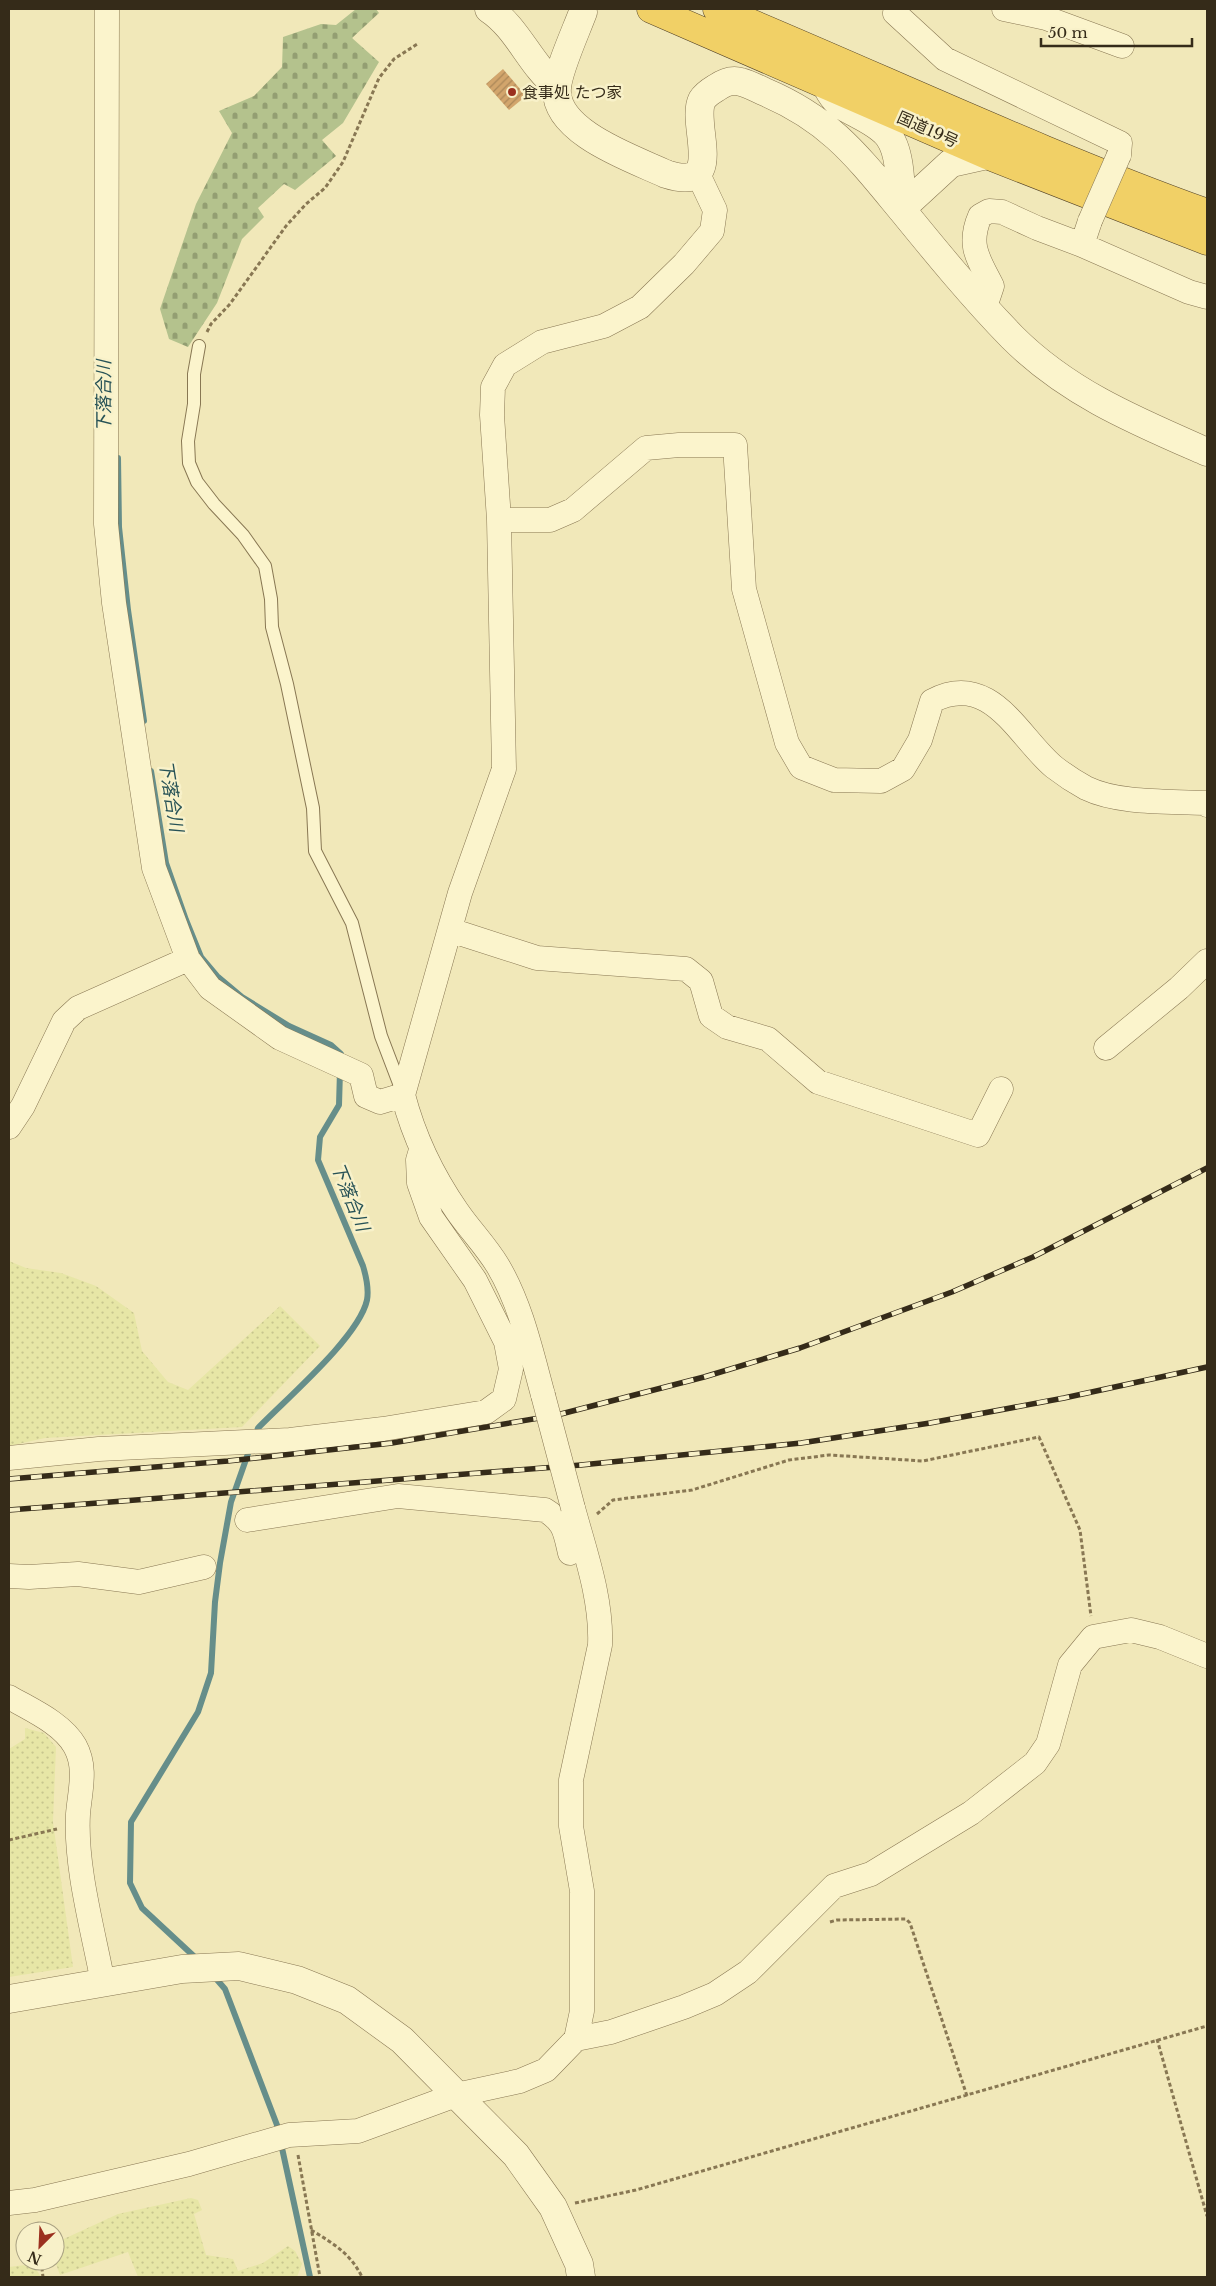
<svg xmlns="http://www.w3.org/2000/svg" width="1216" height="2286" viewBox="0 0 1216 2286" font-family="'Libre Baskerville','Noto Sans JP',serif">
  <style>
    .farmland { fill: url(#farmland-dots) }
    .cemetery { fill: url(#cemetery-stones) }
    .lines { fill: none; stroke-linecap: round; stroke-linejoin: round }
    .stream { stroke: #668e8a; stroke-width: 6 }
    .building { fill: url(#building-hatch) }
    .service-casing { stroke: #887753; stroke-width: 14 }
    .minor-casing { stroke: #887753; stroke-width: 25 }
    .tertiary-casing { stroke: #887753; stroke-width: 29 }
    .trunk-casing { stroke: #544328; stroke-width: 29 }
    .path { stroke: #887753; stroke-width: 3; stroke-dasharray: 4 2.5; stroke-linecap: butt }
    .service { stroke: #fbf4cc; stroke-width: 12 }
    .minor { stroke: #fbf4cc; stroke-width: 24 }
    .tertiary { stroke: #fbf4cc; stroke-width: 28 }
    .trunk { stroke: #f1d066; stroke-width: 28 }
    .rail-casing { stroke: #352b19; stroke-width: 5.5 }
    .rail { stroke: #f8f1c9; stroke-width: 4; stroke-dasharray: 11; stroke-linecap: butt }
    .minor-bridge-casing { stroke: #887753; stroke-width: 25; stroke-linecap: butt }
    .minor-bridge { stroke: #fbf4cc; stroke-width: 24 }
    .poi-dot { fill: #9b301f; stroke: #f8f1c9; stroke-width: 2 }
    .labels { text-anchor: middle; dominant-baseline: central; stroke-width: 5; stroke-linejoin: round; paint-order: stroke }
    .poi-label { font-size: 16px; fill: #352b19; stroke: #f8f1c9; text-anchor: start }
    .street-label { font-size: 16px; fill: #352b19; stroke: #f8f1c9 }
    .water-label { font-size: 18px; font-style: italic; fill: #275256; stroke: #f8f1c9 }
  </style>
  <defs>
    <pattern id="farmland-dots" width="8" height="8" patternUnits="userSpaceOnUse" patternTransform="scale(1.25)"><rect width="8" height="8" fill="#e7e6a6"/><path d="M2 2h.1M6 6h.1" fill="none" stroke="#c7c58e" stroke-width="1.8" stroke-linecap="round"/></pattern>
    <pattern id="cemetery-stones" width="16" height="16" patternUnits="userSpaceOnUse" patternTransform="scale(1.25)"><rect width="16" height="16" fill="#b4c28d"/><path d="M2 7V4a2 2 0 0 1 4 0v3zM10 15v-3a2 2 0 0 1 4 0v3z" fill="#939e72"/></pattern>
    <pattern id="building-hatch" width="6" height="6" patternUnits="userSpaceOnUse" patternTransform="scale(1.25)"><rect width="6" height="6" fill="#d2a56c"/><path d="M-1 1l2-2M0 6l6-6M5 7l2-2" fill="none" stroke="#ab8758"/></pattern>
  </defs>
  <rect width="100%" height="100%" fill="#f1e8b9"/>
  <path class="farmland" d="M9 1261 26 1268 61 1273 96 1286 134 1313 142 1351 168 1382 188 1390 280 1306 320 1346 242 1427 45 1438 9 1446Z
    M25 1728 44 1733 56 1747 53 1822 73 1967 9 1977V1749L25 1739Z
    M191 2198 198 2200 202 2210 194 2214 206 2255 233 2259 238 2271 263 2263 288 2246 295 2251 302 2264 297 2277H138L128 2252 60 2275 55 2261V2243L118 2214Z
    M33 2264 41 2277H9V2267Z"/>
  <path class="cemetery" d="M356 9H376L379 13 352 38 379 62 343 123 322 140 336 156 295 190 284 184 258 208 264 217 242 239 217 303 188 347 169 339 160 309 196 204 232 133 219 111 254 96 282 67 283 37 321 24 336 25Z"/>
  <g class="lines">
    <path class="stream" d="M118 458 119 527 128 610 144 721
      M151 771 166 863 186 920 201 957 217 976 242 997 289 1026 331 1045 341 1054V1058
      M255 1436 258 1428C286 1399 359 1337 367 1300 369 1289 366 1276 363 1266L318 1160 320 1137 339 1105 340 1071
      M198 1960 142 1908 130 1883 131 1822 198 1712 211 1673 215 1602 220 1563 231 1502 250 1448
      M212 1974 225 1989 277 2125 310 2277"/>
  </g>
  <path class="building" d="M503 69 526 96 509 110 486 84Z"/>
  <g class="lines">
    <defs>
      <path id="service" d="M199 346 194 374V404L188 441 189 463 197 482 214 504 243 535 265 566 271 599 272 627 287 684 313 808 315 851 352 923 381 1036 402 1091"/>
      <path id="minor" d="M107 9 106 524 114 603 154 868 188 959 210 988 280 1038 361 1075 366 1096 380 1102 403 1095
        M896 9 895 13 945 59 1120 143 1119 155
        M1004 9 1046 18 1122 46
        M1082 245 1189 292 1207 297
        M985 307 992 286C979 260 967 246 980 216L989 211 1002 212 1037 228 1082 245 1090 221
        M499 520H550L573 510 646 448 679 445H735L744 589 787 743 801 767 834 780 881 781 903 769 920 740 932 701C991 670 1018 737 1054 767 1063 774 1075 782 1086 788 1119 804 1169 801 1206 803L1207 805
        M450 930 537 958 686 969 701 981 711 1016 727 1027 768 1039 818 1082 978 1135 1001 1089
        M1106 1048 1179 988 1207 961
        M9 1127 23 1106 64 1021 78 1008 188 959
        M543 1395C531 1351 521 1305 498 1266 486 1246 470 1230 457 1211 432 1175 414 1137 403 1095L460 893 504 769 499 520 492 415 493 387 505 365 542 342 604 326 640 307 684 264 712 231 715 210 697 172
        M9 1458 99 1449 290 1440 383 1429 486 1412 504 1399 511 1369 506 1342 475 1280 431 1217 419 1183 418 1160 421 1150
        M247 1520 398 1496 545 1510C565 1522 565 1532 570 1553
        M9 1576 29 1577 78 1574 139 1582 204 1567
        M9 1697C31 1710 62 1723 75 1746 87 1768 80 1790 78 1814 75 1867 93 1930 103 1983
        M576 2039 611 2032 684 2007 715 1994 748 1972 834 1886 871 1874 971 1813 1035 1763 1048 1744 1070 1665 1093 1637 1131 1630 1160 1637 1207 1656
        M9 2203 35 2200 189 2164 289 2135 358 2131 456 2095 520 2081 546 2070 576 2039 582 2011V1891L571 1826V1780L600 1645C602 1599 585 1552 573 1508"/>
      <path id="tertiary" d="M489 9C518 28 530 65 557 86
        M583 12C576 31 558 70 557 88 553 132 634 159 666 174 728 194 690 124 702 100 705 95 711 91 716 88 723 83 732 79 741 82 749 84 758 89 765 92 831 120 858 157 902 210 937 253 973 297 1012 337 1068 393 1136 421 1207 452
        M827 87C837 106 843 106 861 116 870 121 883 128 889 137 901 153 901 189 901 209
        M901 209 951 163 987 155
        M9 1999 182 1969 239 1966 297 1980 347 2000 402 2040 516 2155 553 2207 579 2264 581 2277"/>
      <path id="trunk" d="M651 9 987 155 1207 241
        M717 9C881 77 1040 153 1207 213"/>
    </defs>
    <use href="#service" class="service-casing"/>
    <use href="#minor" class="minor-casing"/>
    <use href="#tertiary" class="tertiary-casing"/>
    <use href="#trunk" class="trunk-casing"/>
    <path class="path" d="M207 332 211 324 230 304 286 226 306 204 325 188 343 162 379 78 394 59 419 43
      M597 1514 613 1500 692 1490 789 1460 829 1455 923 1461 1039 1437 1080 1530 1091 1616
      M9 1840 57 1829
      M830 1922 837 1920 906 1919 910 1923 967 2096
      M1157 2039 1207 2216
      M298 2155 320 2277
      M575 2203 636 2190 1207 2026
      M37 2222 38 2231
      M311 2230C333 2243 351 2254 362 2277
      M41 2261 43 2277"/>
    <use href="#service" class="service"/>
    <use href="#minor" class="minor"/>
    <use href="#tertiary" class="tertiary"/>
    <use href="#trunk" class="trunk"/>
    <defs>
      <path id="rail" d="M9 1479 228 1461 392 1443 557 1415 704 1377 800 1348 952 1292 1033 1257 1207 1168
        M9 1510 581 1465 801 1443 930 1423 1064 1398 1207 1367"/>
    </defs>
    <use href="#rail" class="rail-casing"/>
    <use href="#rail" class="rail"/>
    <defs>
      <path id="minor-bridge" d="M1090 221 1119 155
        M543 1395 573 1508"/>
    </defs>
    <use href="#minor-bridge" class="minor-bridge-casing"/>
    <use href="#minor-bridge" class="minor-bridge"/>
  </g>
  <circle class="poi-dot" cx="512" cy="92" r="5"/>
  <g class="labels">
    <g class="poi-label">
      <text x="522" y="92">食事処 たつ家</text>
    </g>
    <g class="street-label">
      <text transform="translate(928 129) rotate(24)">国道19号</text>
    </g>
    <g class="water-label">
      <text transform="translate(104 396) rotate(-90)">下落合川</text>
      <text transform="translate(171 796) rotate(81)">下落合川</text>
      <text transform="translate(350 1197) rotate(68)">下落合川</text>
    </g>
  </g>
  <rect width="1216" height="2286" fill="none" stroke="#352b19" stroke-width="20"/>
  <g transform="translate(40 2246) rotate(204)"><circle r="24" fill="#f8f1c9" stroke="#aaa283"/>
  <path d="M0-4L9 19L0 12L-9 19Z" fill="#9b301f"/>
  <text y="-8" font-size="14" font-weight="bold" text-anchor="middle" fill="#352b19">N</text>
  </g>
  <path d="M1041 38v8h151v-8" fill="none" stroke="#352b19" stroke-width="2.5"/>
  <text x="1048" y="38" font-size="15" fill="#352b19" stroke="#f8f1c9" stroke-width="4" paint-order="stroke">50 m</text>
</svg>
